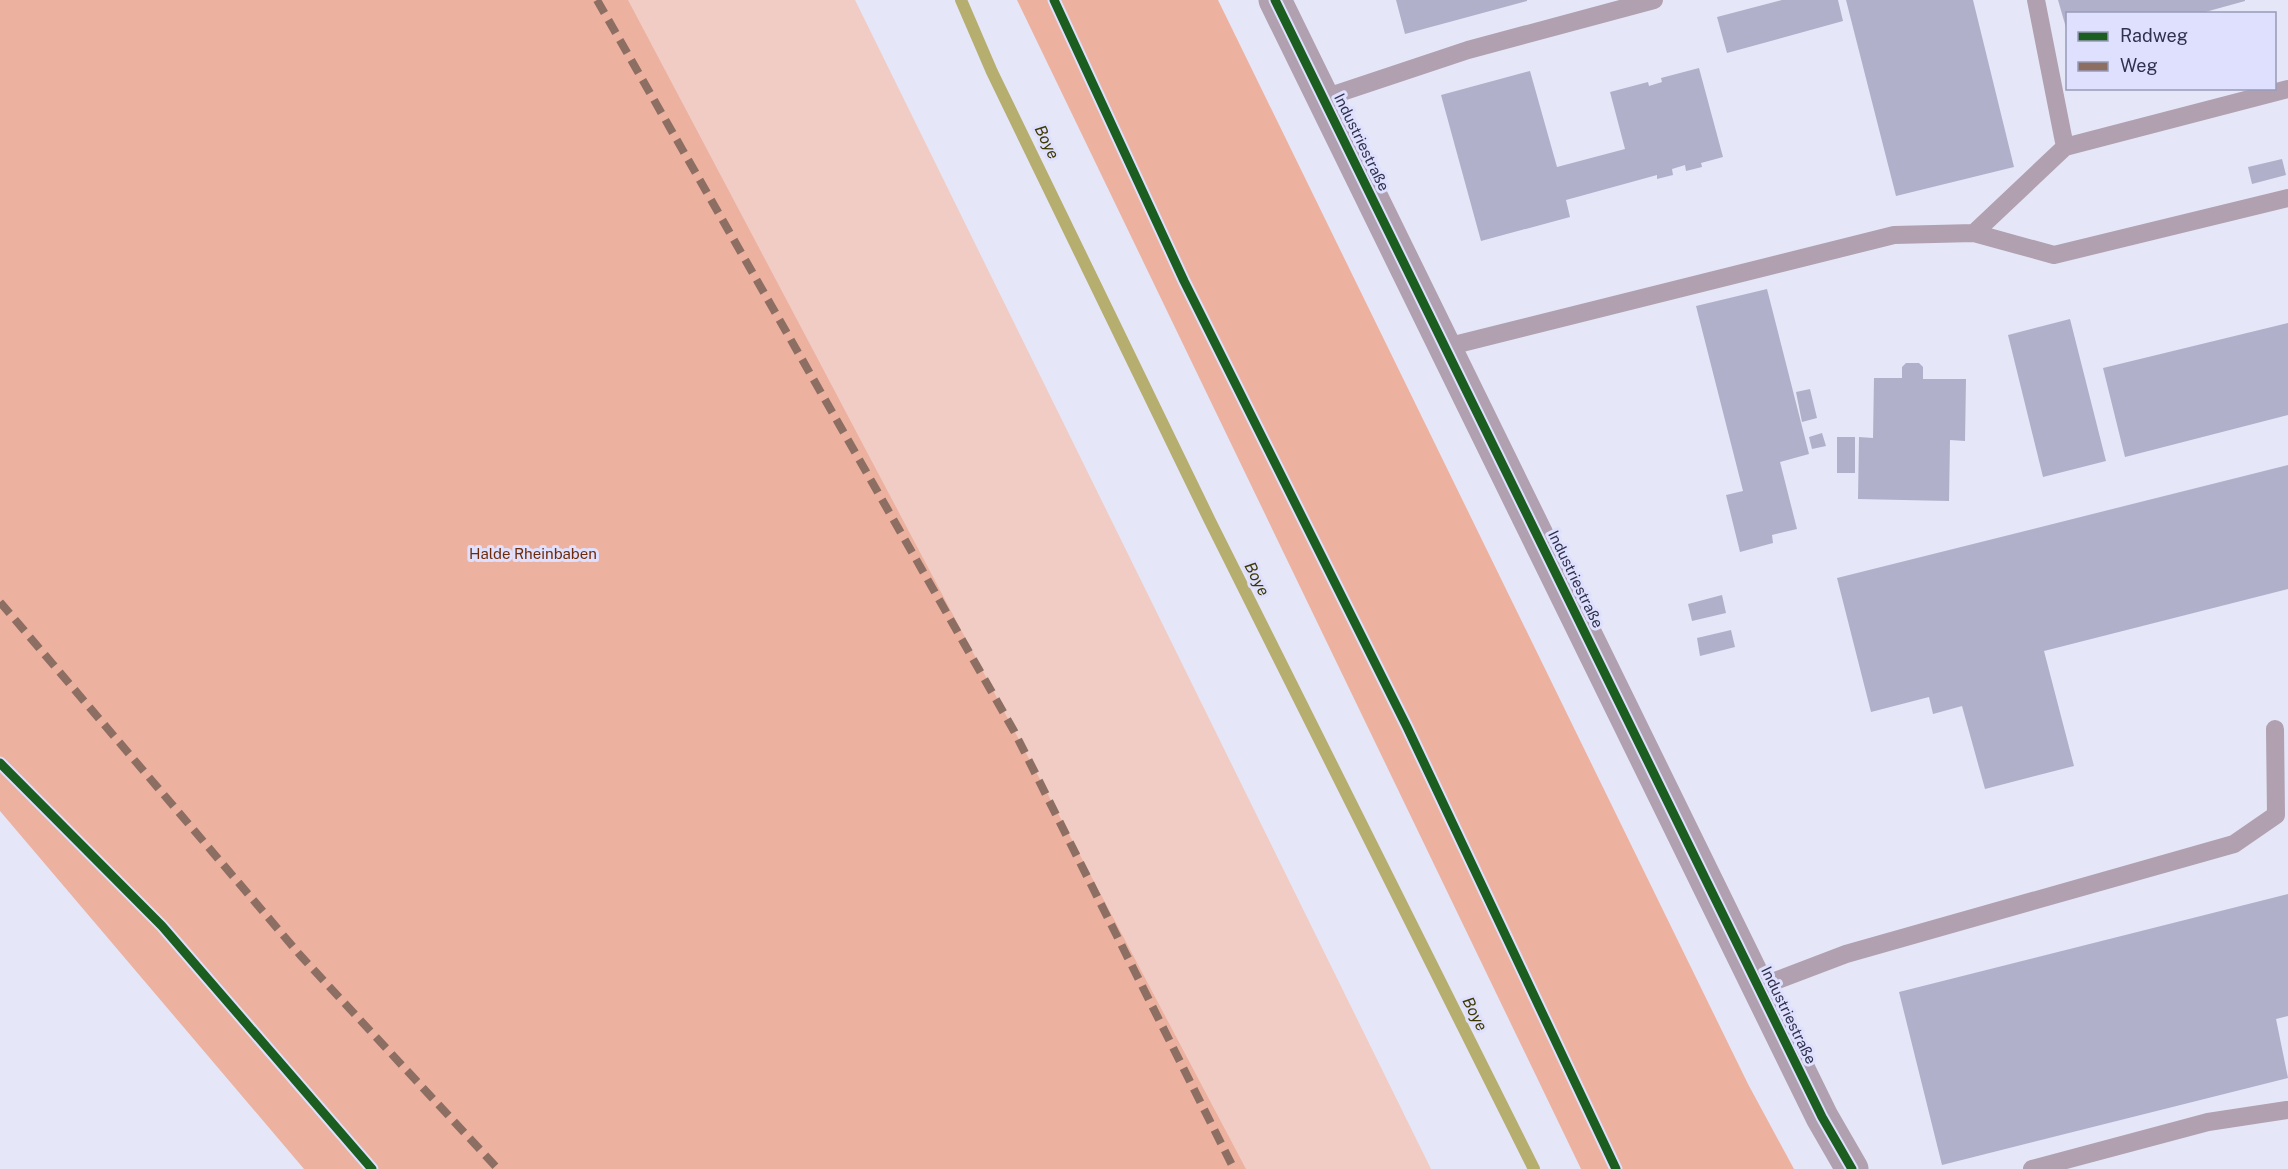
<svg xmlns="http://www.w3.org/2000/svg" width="2288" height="1169" viewBox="0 0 2288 1169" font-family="'Public Sans',sans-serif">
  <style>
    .green { fill: #f1ccc4 }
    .forest { fill: #edb1a0 }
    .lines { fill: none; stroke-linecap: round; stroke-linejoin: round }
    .stream { stroke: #b6ae6f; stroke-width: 12 }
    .building { fill: #b0b0ca }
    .service { stroke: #b0a0b0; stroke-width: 18 }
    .tertiary { stroke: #b0a0b0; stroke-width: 33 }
    .quiet { stroke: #8d6e63; stroke-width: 8; stroke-dasharray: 15 8; stroke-linecap: butt }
    .cycleway-casing { stroke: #dee0fe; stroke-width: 13 }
    .cycleway { stroke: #1b5e20; stroke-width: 9 }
    .labels { text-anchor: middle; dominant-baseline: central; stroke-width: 6; stroke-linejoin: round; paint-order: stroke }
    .street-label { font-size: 15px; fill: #30314e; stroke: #dee0fe }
    .park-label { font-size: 15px; fill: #6f2a09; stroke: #dee0fe }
    .water-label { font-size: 16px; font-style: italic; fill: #3e3800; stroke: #dee0fe }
  </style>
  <rect width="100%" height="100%" fill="#e5e6f7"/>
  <path class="green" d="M0 0H855L1431 1169H362Z"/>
  <path class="forest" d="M0 0H628L1246 1169H304L0 811Z
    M1017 0H1218L1748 1084 1794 1169H1581Z"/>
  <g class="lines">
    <path class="stream" d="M961 0 992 72 1210 521 1534 1169"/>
  </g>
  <path class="building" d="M1396 0H1527V1L1405 34Z
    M1782 0H1838L1843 21 1727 53 1717 17Z
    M1846 0H1973L2014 167 1896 196Z
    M2058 0H2245V1L2198 14H2067V31Z
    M1699 68 1723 157 1701 163 1702 167 1686 171 1685 165 1672 169 1673 175 1657 179V175L1566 200 1570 217 1481 241 1441 95 1530 71 1557 167 1625 149 1610 92 1648 82 1649 86 1662 82 1661 78Z
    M2282 159 2286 175 2252 184 2248 167Z
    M1767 289 1809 454 1780 462 1797 529 1772 535 1773 543 1740 552 1726 495 1743 491 1696 306Z
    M2070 319 2106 461 2043 477 2008 335Z
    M2288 323V415L2125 457 2103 368Z
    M1906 363H1919L1923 367V379H1966L1965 441 1950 440 1949 501 1858 499 1859 437 1873 438 1874 378H1902V367Z
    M1810 389 1817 418 1802 422 1796 392Z
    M1822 433 1826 446 1812 449 1809 437Z
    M1837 437H1855V473H1837Z
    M2288 465V589L2044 651 2074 766 1985 789 1962 706 1933 714 1929 697 1871 712 1837 578Z
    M1722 595 1726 613 1692 621 1688 604Z
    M1731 630 1735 647 1700 656 1697 638Z
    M2288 894V1016L2276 1019 2288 1078 1942 1165 1899 992Z"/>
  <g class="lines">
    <path class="service" d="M2036 0 2065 147
      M1324 98 1468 50 1654 0
      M1974 233 2065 147 2288 89
      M1446 347 1894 235 1974 233 2054 255 2288 198
      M1759 987 1846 954 2234 844 2276 815 2275 729
      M2032 1169 2208 1122 2287 1110"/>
    <path class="tertiary" d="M1275 0 1822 1117 1852 1169"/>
    <path class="quiet" d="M597 0 1014 731 1234 1169
      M0 602 300 955 498 1169"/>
    <defs>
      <path id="cycleway" d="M1054 0 1184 281 1407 727 1616 1169
        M1275 0 1822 1117 1852 1169
        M0 763 162 926 372 1169"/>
    </defs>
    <use href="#cycleway" class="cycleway-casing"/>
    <use href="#cycleway" class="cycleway"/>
  </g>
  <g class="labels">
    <g class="street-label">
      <text transform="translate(1362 142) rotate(64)">Industriestraße</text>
      <text transform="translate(1576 579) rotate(64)">Industriestraße</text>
      <text transform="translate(1789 1015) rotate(64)">Industriestraße</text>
    </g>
    <g class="park-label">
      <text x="533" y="553">Halde Rheinbaben</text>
    </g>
    <g class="water-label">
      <text transform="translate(1047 142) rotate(64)">Boye</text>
      <text transform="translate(1257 579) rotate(63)">Boye</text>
      <text transform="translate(1475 1014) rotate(63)">Boye</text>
    </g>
  </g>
  <rect x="2066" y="12" width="210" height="78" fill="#dee0fe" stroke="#989ab8" stroke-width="1.5"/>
  <rect x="2078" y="32" width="30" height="9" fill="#1b5e20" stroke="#989ab8" stroke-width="1.5"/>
  <text x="2120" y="42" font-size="18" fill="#30314e">Radweg</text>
  <rect x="2078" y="62" width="30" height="9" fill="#8d6e63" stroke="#989ab8" stroke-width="1.5"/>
  <text x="2120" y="72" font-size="18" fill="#30314e">Weg</text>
</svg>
